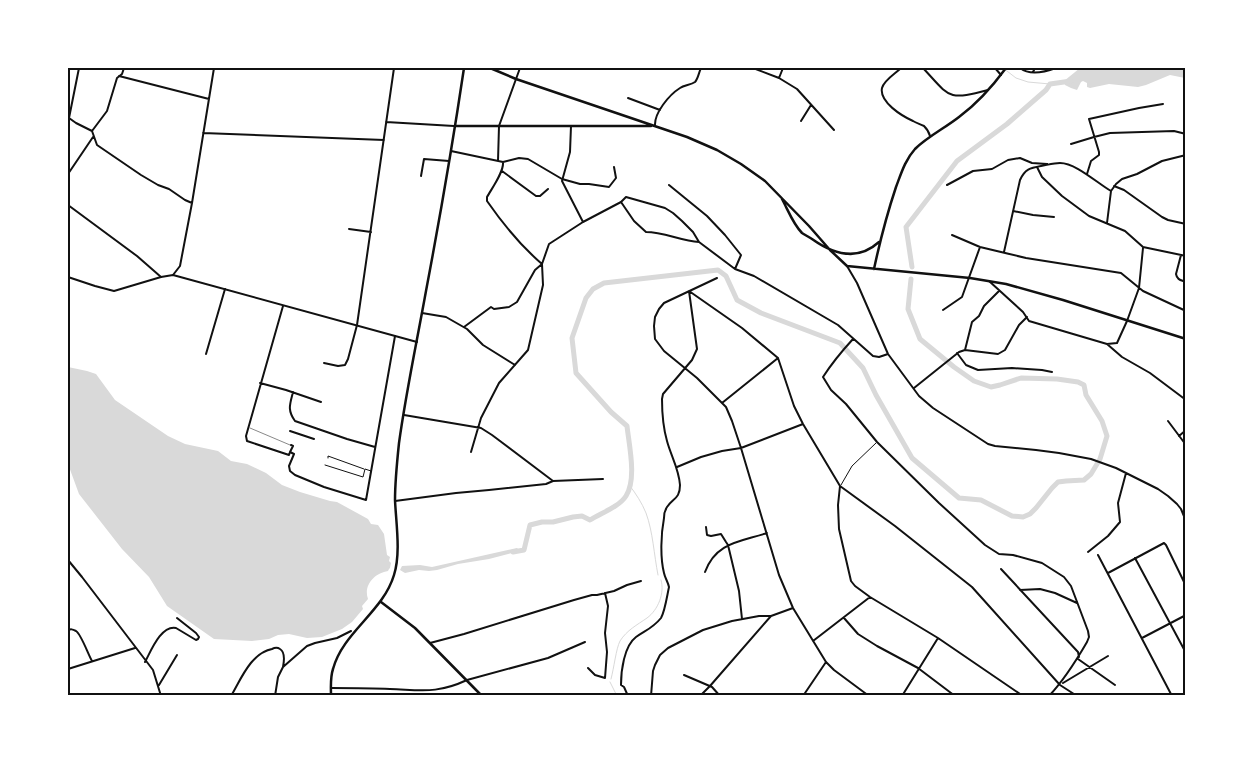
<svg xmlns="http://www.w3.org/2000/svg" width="1253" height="763" viewBox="0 0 1253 763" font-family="'Noto Serif',serif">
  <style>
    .water { fill: #d9d9d9 }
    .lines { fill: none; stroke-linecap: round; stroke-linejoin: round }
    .stream { stroke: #d9d9d9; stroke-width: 1 }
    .river { stroke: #d9d9d9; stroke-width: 5 }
    .service { stroke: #111; stroke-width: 0.5 }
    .pedestrian { stroke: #111; stroke-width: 1 }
    .minor { stroke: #111; stroke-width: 2 }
    .tertiary { stroke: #111; stroke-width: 2 }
    .secondary { stroke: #111; stroke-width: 2.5 }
    .neatline { fill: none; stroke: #111; stroke-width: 2 }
  </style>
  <rect width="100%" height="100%" fill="#fff"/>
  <path class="water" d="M1080 68H1185V78L1170 75 1146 85 1138 87 1109 84 1090 88 1087 87V83L1083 81 1081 82 1077 90C1073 89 1069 87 1065 85L1064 81Z
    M68 367 87 371 96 374 115 400 168 436 185 444 218 451 231 461 247 464 266 473 282 485 300 492 330 501 337 502 368 519 371 524 378 525 384 534 387 555 390 557 389 561 391 563 390 568 389 569 388 571C375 573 363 585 368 599L362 606 363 609 352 622 342 629 322 637 307 638 289 634 278 635 269 639 252 641 214 639 167 606 149 577 122 549 79 494 68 464Z
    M517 548 520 551 489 559 458 564 437 570 429 571 419 570 405 573 400 570 402 566 420 565 432 567Z"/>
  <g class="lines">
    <path class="stream" d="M1003 68 1016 78 1028 82 1050 84
      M630 486C636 494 642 503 646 513 653 532 654 555 658 575
      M611 679C614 668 616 649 620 641 627 630 637 625 647 618 658 610 665 593 661 580
      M610 682 617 696"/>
    <path class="river" d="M912 267 906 227 957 161 1007 124 1046 90 1050 84 1071 81
      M513 552 524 550 530 525 542 522H553L573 517 582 516 590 520C601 513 619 507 626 496 637 479 629 445 627 426L611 412 576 373 572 338 586 298 593 289 604 283 718 270 726 276 737 300 761 313 840 343 863 368 876 395 912 458 959 498 981 500 1012 516 1023 517 1030 514 1036 508 1052 488 1058 482 1066 481 1084 480 1091 474 1100 459 1107 436 1102 421 1086 395 1084 385 1078 382 1057 379 1021 378 1000 385 991 387 974 381 954 367 920 339 908 309 911 279"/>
    <path class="service" d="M250 428 290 445"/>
    <path class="pedestrian" d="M328 458V456L364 469
      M325 465 363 477 365 469 371 471
      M841 485 852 466 876 443"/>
    <path class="minor" d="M79 68 69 118 76 123 92 131
      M124 68 122 74 117 78 107 111 92 131 97 145 141 175 158 185 169 189 185 200 192 203
      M753 68 779 78 797 89 834 130
      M901 68C895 74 884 80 882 88 879 102 902 116 913 121 916 123 920 124 924 126 927 129 929 132 930 136
      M923 68C950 97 947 101 988 90
      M995 68 1001 75
      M1020 68C1030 76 1045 72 1056 68
      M1033 72 1035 68
      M119 76 209 99
      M779 78 783 68
      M628 98 660 110
      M801 121 811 105
      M386 122 454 126
      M571 126 570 152 562 181 583 222
      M655 126C654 113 669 95 680 88 684 85 691 85 695 82 698 79 699 72 701 68
      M203 133 384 140
      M1071 144 1094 137 1110 133 1174 131 1186 134
      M451 151 503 162 519 158 528 159 562 179 580 184H589L609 187 616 178 614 167
      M498 161 499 126
      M503 162C504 172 492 188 487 197V201C503 224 521 246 542 264
      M1037 167 1042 177 1062 196 1089 216 1125 231 1143 247 1186 256
      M502 171 536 196H540L548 189
      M68 174 93 137
      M1087 174 1091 161 1099 155V152L1089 119 1139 108 1163 104
      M421 176 424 159 449 161
      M669 185 707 216 725 235 741 255 735 269
      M947 185 973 171 992 169 1008 160 1020 158 1032 163 1047 164
      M1114 186 1124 190 1162 217 1168 220 1186 224
      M621 202 634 221 646 232C664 232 681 241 699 242
      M68 205 137 256 161 277
      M1013 211 1033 215 1054 217
      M1107 223 1111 191 1116 184 1122 179 1137 174 1162 161 1186 155
      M349 229 371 232
      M952 235 980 247 1026 258 1121 273 1143 291 1186 311
      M1004 252 1020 180C1025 169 1030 168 1041 166 1047 165 1054 163 1060 163 1076 163 1097 183 1111 191
      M1181 255 1176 274C1177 280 1181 280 1186 282
      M847 266 857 283 888 354 919 396 933 408 988 444 995 446 1036 450 1059 453 1091 459 1116 468 1158 489 1168 496 1177 504 1181 509 1186 521
      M173 275 180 266 192 203 214 68
      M717 278 664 303 659 309 655 317 654 326 655 339 664 351 697 378 726 407 732 421 741 448 779 575 793 608 826 662 834 670 869 696
      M989 281 1023 312 1029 321 1107 344 1122 357 1150 373 1186 400
      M689 291 742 328 778 358 794 406 803 424 840 486 838 505 839 529 851 581 855 586 870 597 938 638 1023 696
      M283 306 246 436 247 441 289 455 290 452 294 454
      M943 310 962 297 980 247
      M422 313 446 317 467 329 483 345 515 365
      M464 327 491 307 494 309 509 307 517 302 535 270 542 264
      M853 339C842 351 832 363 823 377L831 390 846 404 877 442 939 503 985 545 999 554 1013 555 1042 563 1064 577 1071 586 1088 631 1089 637 1087 642C1076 661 1065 679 1049 696
      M1107 344 1117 343 1127 321 1139 288 1143 248
      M965 350 972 322 979 316 984 306 999 291
      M957 353 966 365 978 370 1012 368 1042 370 1052 372
      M206 354 225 289
      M324 363 338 366 345 365 348 359 357 325 394 68
      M260 383 286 390 321 402
      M914 388 959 352 965 350 998 354 1005 350 1019 325 1027 317
      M293 392C290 404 287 410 295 421L347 439 375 447
      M722 403 778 358
      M404 415 481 428 492 435 553 481
      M1168 421 1186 445
      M290 431 314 439
      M1179 436 1186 430
      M290 452 293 446 291 445
      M471 452 481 418 499 383 528 350 543 285 542 264 549 244 583 222 621 202 626 197 665 208 673 213 682 221 693 232 699 242 735 269 754 276 838 325 873 356 879 357 888 354
      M294 454 289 466 290 471 295 475 324 487 366 500 395 336
      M677 467 701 457 722 451 741 448 803 424
      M840 486 895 526 972 587 1060 685 1077 696
      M395 501 456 493 489 490 546 484 553 481 603 479
      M706 527 707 535 711 536 721 534 726 542 728 545 739 591 742 619
      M1088 552 1108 536 1120 522 1118 503 1126 473
      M1098 555 1172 696
      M1135 558 1186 653
      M68 560 82 577 153 670 161 696
      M1001 569 1078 652 1079 657
      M705 572C716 542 740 542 767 533
      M1108 573 1164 543 1166 545 1186 586
      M1020 590 1040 589 1055 593 1077 603
      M844 618 858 634 877 646 918 668 955 696
      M68 630C71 629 72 629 76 631 81 634 88 654 92 661
      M1142 638 1186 615
      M813 641 870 597
      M430 643 464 634 574 600 592 595H597L614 591 627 585 641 581
      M1078 659 1115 685
      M145 662C151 651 161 625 176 628L196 640 198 639 199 637 196 633 177 618
      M588 668 595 675 605 678 607 652 605 633 608 606 605 593
      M68 669 135 648
      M684 675 712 687 720 696
      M1063 683 1108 656
      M159 685 177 655
      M331 688C351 688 371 688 390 689 422 690 437 694 467 680L548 658 585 642
      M651 694 659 696
      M231 696C241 679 251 653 272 649 274 648 277 647 280 649 285 652 284 662 283 667
      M275 696 278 677 283 667 307 646 315 643 337 638 351 631
      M572 696V694
      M628 696 624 687 621 685C621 671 624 646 636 637 646 630 653 628 661 618 665 611 667 596 669 587 668 582 665 578 664 573 660 557 661 534 664 518 664 515 665 510 667 507 673 498 680 499 680 485 679 469 671 456 667 441 663 427 662 413 662 399L663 394 692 360 697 349 689 291
      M651 696 653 671 655 665 660 655 668 648 703 630 732 621 759 616H771L793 608
      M700 696 710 686 771 616
      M803 696 826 662
      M902 696 938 638"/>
    <path class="tertiary" d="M499 126 520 68
      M68 277 95 286 114 291 161 277 173 275 417 342"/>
    <path class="secondary" d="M490 68 516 79 687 137 717 150 741 164 765 181 809 226 830 250 847 266 970 278 1006 284 1063 300 1186 339
      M455 126H651
      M782 199C788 210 793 224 802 233 805 235 809 237 812 239 833 254 857 262 879 242
      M874 269C880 241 887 214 896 187 901 174 905 160 915 149 927 137 945 128 959 117 978 103 992 87 1006 68
      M381 602 415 628 482 696
      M331 696C331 687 330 678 333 669 343 632 383 612 394 575 401 553 396 523 395 500 395 481 397 462 399 443 406 392 417 341 426 291 440 217 453 142 464 68"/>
  </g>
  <rect width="1253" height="763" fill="none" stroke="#ffffff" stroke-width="138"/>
  <rect x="69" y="69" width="1115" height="625" class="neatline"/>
</svg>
